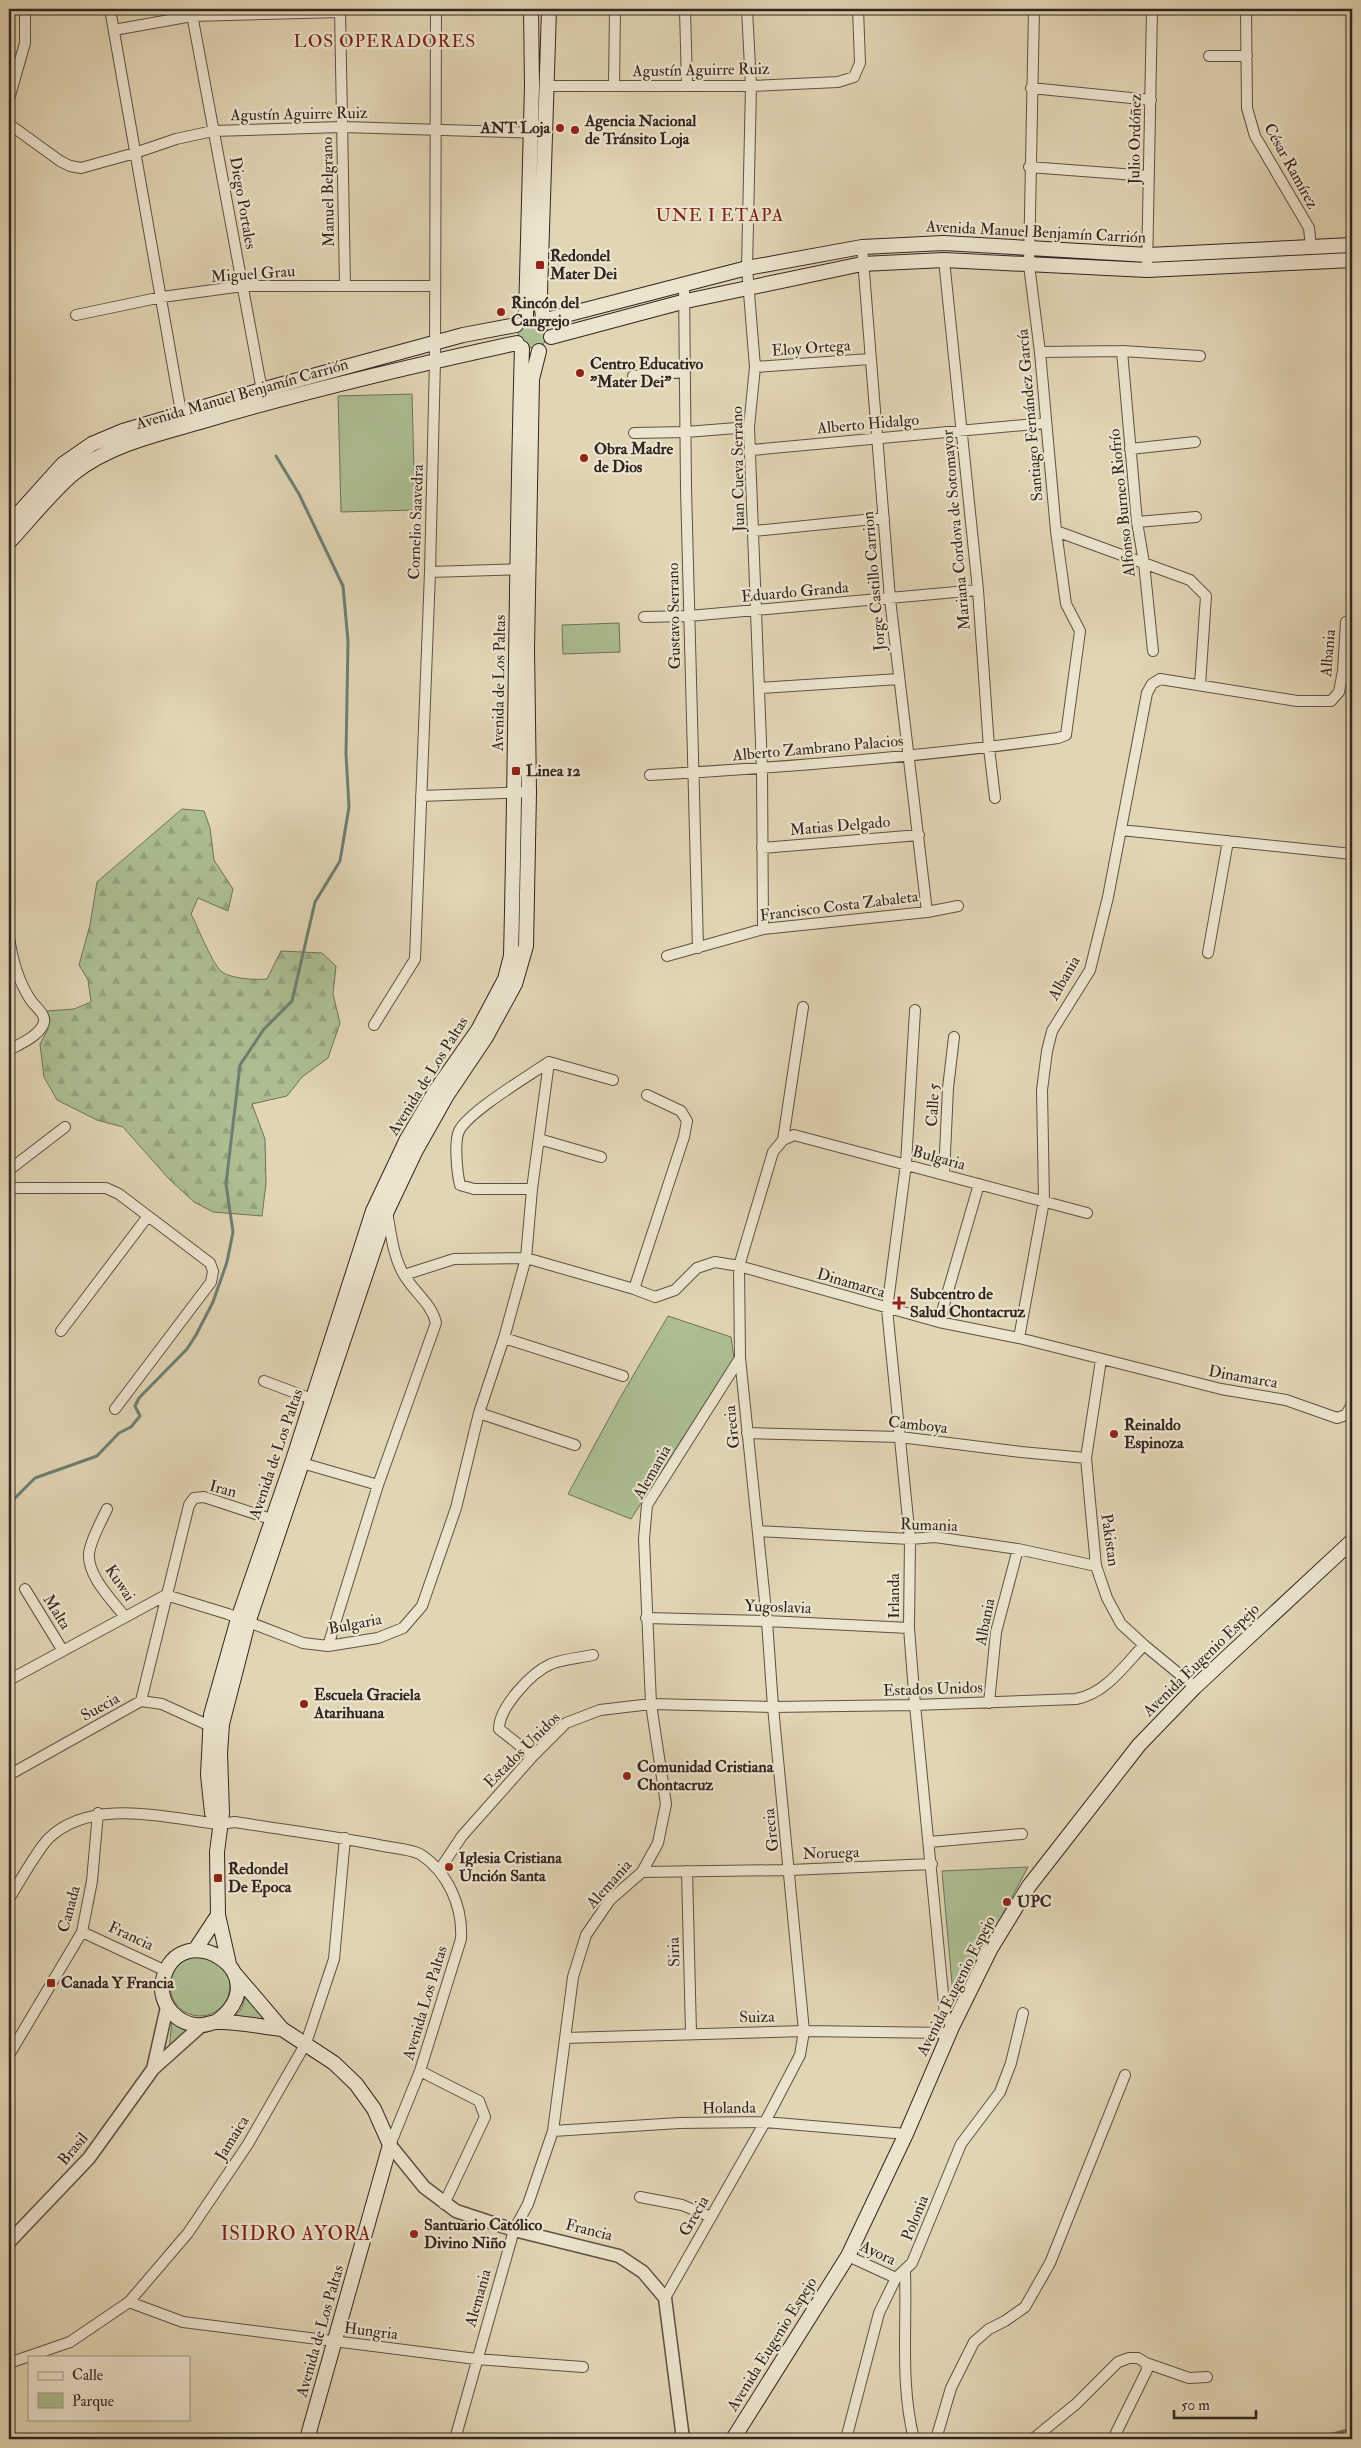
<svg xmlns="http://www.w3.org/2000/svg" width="1361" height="2448" viewBox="0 0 1361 2448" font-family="'IM FELL Double Pica',serif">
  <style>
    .forest { fill: url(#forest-firs); stroke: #6f7259 }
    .park { fill: #acbe92; stroke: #6f7259 }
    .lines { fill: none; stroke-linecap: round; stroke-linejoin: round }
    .stream { stroke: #6d7e73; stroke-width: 3 }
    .minor-casing { stroke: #5e5145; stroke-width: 12 }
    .tertiary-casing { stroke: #5e5145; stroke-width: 15 }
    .secondary-casing { stroke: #322520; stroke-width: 16 }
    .minor { stroke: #ece4ce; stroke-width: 10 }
    .tertiary { stroke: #ece4ce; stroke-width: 12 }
    .secondary { stroke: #ece4ce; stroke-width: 14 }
    .poi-dot { fill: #8f2418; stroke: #ece4ce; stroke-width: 2 }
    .labels { text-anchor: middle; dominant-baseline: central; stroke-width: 4.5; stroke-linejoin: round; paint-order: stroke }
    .street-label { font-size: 16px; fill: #322520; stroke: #ece4ce }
    .poi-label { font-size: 16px; font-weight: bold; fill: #322520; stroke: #ece4ce; text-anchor: start }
    .neighbourhood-label { font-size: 18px; letter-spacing: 1px; fill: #7a1f14; stroke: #ece4ce }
    .quarter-label { font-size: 19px; letter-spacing: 1px; fill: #7a1f14; stroke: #ece4ce }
  </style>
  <defs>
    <pattern id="forest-firs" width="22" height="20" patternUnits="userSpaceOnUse" patternTransform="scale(1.25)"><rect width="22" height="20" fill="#acbe92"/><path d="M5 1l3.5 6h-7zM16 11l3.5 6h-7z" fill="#94a37e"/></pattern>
  </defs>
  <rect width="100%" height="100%" fill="#e1d5b4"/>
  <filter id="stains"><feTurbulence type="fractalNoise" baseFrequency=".004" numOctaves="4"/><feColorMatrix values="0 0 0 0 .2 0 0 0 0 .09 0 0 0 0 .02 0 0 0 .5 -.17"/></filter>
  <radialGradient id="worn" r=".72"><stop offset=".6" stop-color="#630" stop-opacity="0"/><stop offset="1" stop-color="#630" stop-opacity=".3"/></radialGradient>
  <path class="forest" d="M182 809 204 811 210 828 214 860 233 889 228 911 198 898 191 914C198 927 212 964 222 972 232 979 256 980 267 979L281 951 322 953 336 966 333 994 340 1023 328 1058 302 1077 287 1096 252 1104 265 1139 266 1183 262 1216 213 1212 194 1202 169 1179 123 1127 97 1120 57 1100 44 1077 40 1044 48 1029 47 1011 74 1009 91 1002 88 980 79 965 90 925 97 882Z"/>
  <path class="park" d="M518 333a15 15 0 1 1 30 0a15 15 0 1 1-30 0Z
    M412 394 415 510 341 512 338 396Z
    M619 623 620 652 563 654 562 625Z
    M668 1316 731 1337 734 1358 631 1519 568 1494 620 1398Z
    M1028 1867 954 2006 942 1871Z
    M170 1986a30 30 0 1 1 60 0a30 30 0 1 1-60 0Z
    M245 1992 267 2020 231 2019C242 2011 244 2005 245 1992Z
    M172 2021 176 2026 193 2030 169 2049Z"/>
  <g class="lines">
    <path class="stream" d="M9 1504 35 1478 97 1456 119 1433 131 1427 140 1416 135 1406 139 1398 187 1349 196 1335 213 1302 227 1262 233 1232 226 1184 240 1065 264 1029 292 1001 315 902 340 861 349 807 346 754 348 641 343 586 299 494 276 456
      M1315 2439 1347 2430 1352 2423"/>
    <defs>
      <path id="minor" d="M110 9 182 418
        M191 9 263 396
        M340 9 345 285
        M685 9 687 85
        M747 9 751 86 747 268 755 367 749 427 762 769 763 929
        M1246 9 1247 108 1255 136 1309 228 1311 247
        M114 30 192 16 340 12
        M1209 56H1247
        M548 86H751L838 82 854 77 860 63 858 9
        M614 86 615 9
        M1031 88 1151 100
        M9 99 25 43V9
        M9 124 60 161 70 166 81 168 135 153 176 139 213 131 342 127 546 133
        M1029 167 1149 176
        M862 247 890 599 927 912
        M944 260 978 590 989 748 995 798
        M1147 270 1152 9
        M684 284 686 488 698 948
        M76 315 162 297 243 286H434
        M1122 351 1137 522 1144 563 1153 651
        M1040 352 1122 351 1200 356
        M755 367 870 359
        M633 376 685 372
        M634 433 686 432 749 427
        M1130 449 1195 442
        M752 450 1046 423
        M1137 522 1196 517
        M754 531 884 518
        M1056 531 1190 580 1206 596 1200 685
        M430 572 524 569
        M644 617 689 616 978 590
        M760 688 899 679
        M650 775C786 767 922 757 1058 738L1066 735 1080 631 1066 604 1056 531 1040 352 1029 265 1034 9
        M421 796 529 792
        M1121 830 1352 854
        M762 848 919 835
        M9 937C12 958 19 982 30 999 35 1007 48 1015 43 1025 37 1037 20 1044 9 1050
        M1208 953 1228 841
        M667 956 763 929 927 912 958 906
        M915 1010 906 1164 887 1309 910 1539 909 1628 915 1705 945 2014 952 2027
        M374 1025 415 959 430 572 435 360 436 9
        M549 1062 613 1080
        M539 1139 601 1157
        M783 1140 794 1135 1087 1213
        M9 1170 65 1127
        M944 1175 948 1088 954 1037
        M9 1188H106L119 1194 210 1263 213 1271 211 1282 115 1409
        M532 1189H474L460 1185C457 1173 454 1142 459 1131 468 1112 530 1075 549 1062
        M404 1275 454 1259 526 1258 634 1289 655 1297 675 1290 697 1268 715 1262 739 1266 939 1322 1019 1338 1221 1389 1286 1400 1337 1418 1346 1415 1352 1404
        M634 1289 684 1137 687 1121 681 1111 647 1095
        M939 1322 979 1184
        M61 1331 148 1216
        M504 1338 623 1376
        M1019 1338 1044 1201 1042 1090 1047 1051 1052 1031 1090 970 1108 897 1147 693 1152 684 1160 679 1297 701H1331L1339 692 1343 671 1346 622
        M1101 1360 1086 1458 1096 1566 1107 1598 1121 1624 1144 1645 1195 1687
        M264 1381 317 1401
        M479 1413 575 1445
        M747 1433 900 1437 1021 1452 1086 1458
        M295 1461 378 1485
        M107 1509C101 1522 91 1539 89 1553 87 1576 112 1600 125 1617
        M758 1531 910 1539 935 1537 1018 1549 1096 1566
        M25 1589 63 1651
        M646 1618 767 1621 909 1628
        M328 1646 378 1485 436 1323C432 1304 414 1292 404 1275 393 1257 391 1233 387 1212
        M9 1680 166 1595 228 1614 303 1643 328 1646 378 1638 403 1628 422 1606 456 1508 479 1413 504 1338 526 1258 532 1189 549 1062
        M141 1701 189 1505 194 1498 204 1497 277 1521
        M989 1703 996 1632 1018 1549
        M533 1756 499 1729C499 1707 532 1672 551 1664 564 1659 579 1658 593 1655
        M9 1775 141 1701 162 1704 210 1726
        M929 1842 1022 1834
        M440 1869 462 1836 533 1756 566 1723 600 1710 651 1704 773 1707 915 1705 1076 1699C1105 1694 1124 1666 1144 1645
        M687 1871 691 2033
        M642 1872 790 1870 932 1864
        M9 1899C19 1883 37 1850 49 1838 92 1797 166 1818 219 1824L235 1822C284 1830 334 1836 383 1846 394 1848 410 1849 420 1854 448 1872 463 1907 461 1939L420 2071 390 2145
        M82 1932 166 1971
        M565 2038 804 2031 949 2033
        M9 2055 82 1932 92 1881 98 1813
        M420 2071 479 2101 485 2117 444 2204
        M553 2131 679 2123 765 2122 906 2134
        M640 2197 682 2205 711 2217
        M848 2256 896 2278
        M905 2271C907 2328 900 2384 914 2439
        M665 2298 765 2122 800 2055 804 2031 773 1707 767 1621 740 1358 739 1266 773 1152 783 1140 803 1007
        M129 2302 183 2322 476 2359 583 2367
        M9 2363 70 2342 129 2302 188 2233 248 2144 306 2043 334 1959 345 1838
        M1146 2363 1189 2378 1207 2377
        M455 2439 514 2230 528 2204 553 2131 573 1977 586 1935 610 1900 642 1872 658 1843 666 1804 651 1704 644 1539 647 1505 740 1358
        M846 2439 879 2313 896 2278 912 2263 961 2144 1000 2092 1011 2063 1023 2013
        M936 2439 951 2388 974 2342 989 2329 1005 2321 1025 2307 1050 2263 1125 2075
        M1033 2439 1076 2404 1118 2362 1129 2358H1138L1146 2363 1147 2370 1113 2439"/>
      <path id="tertiary" d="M153 2069 167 2007
        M390 2145 424 2187 456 2211 514 2230 619 2256 643 2272 665 2298 683 2439
        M9 2242 89 2158 153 2069 202 2025"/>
      <path id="secondary" d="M526 316 532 86 531 9
        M543 318 540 293 549 9
        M546 320 747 268 862 247 944 243 1148 255 1352 245
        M551 337 686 301 862 264 944 260 1147 270 1352 260
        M9 524 63 464 92 444 123 431 261 390 463 335 516 325
        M9 542C29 521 52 491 74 473 109 445 158 434 200 422 304 391 411 366 517 343
        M219 1824 212 1813 208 1775 211 1715 238 1619 293 1460 373 1211 407 1139 436 1090 478 1030 505 979 511 956C516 753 516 551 522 348
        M195 1950 218 1915
        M229 1964 218 1915 217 1852 222 1813 220 1753 222 1724 248 1623 387 1211 416 1150 447 1095 486 1037 515 984 526 946 529 792 527 648 532 379 539 351
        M236 1975 282 2029 334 2063 356 2084 374 2109 390 2145 307 2439
        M216 2022C282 1974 179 1913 163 1980 157 2004 179 2027 202 2025 207 2025 212 2022 217 2022 238 2021 261 2027 282 2029
        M733 2439 848 2256 906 2134 952 2027 991 1948 1029 1886 1139 1745 1195 1687 1352 1541"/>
    </defs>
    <use href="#minor" class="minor-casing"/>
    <use href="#tertiary" class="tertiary-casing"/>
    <use href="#secondary" class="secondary-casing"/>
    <use href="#minor" class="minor"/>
    <use href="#tertiary" class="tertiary"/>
    <use href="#secondary" class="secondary"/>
  </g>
  <g class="poi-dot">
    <circle cx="560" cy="128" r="5"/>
    <circle cx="575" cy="130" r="5"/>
    <rect x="535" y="260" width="10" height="10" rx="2.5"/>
    <circle cx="501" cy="312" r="5"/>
    <circle cx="580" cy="373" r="5"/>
    <circle cx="584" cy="458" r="5"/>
    <rect x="511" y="766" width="10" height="10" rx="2.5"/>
    <path d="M896.5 1295.5h5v5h5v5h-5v5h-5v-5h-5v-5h5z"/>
    <circle cx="1114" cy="1434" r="5"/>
    <circle cx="304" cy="1704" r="5"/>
    <circle cx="627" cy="1776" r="5"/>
    <circle cx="449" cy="1867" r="5"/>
    <rect x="213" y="1873" width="10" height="10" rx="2.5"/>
    <circle cx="1007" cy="1902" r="5"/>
    <rect x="46" y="1978" width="10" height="10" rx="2.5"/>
    <circle cx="414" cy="2234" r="5"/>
  </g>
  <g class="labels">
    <g class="street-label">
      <text transform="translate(701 70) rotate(-1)">Agustín Aguirre Ruiz</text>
      <text transform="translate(299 114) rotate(-1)">Agustín Aguirre Ruiz</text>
      <text transform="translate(1135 139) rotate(-89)">Julio Ordóñez</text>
      <text transform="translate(1291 166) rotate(61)">César Ramírez</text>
      <text transform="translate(328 192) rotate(-91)">Manuel Belgrano</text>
      <text transform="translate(243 203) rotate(80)">Diego Portales</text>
      <text transform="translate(1036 232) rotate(3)">Avenida Manuel Benjamín Carrión</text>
      <text transform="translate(253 274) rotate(-4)">Miguel Grau</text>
      <text transform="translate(811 348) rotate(-4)">Eloy Ortega</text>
      <text transform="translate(242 394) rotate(-16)">Avenida Manuel Benjamín Carrión</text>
      <text transform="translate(1030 415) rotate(-95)">Santiago Fernández García</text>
      <text transform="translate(868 424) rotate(-5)">Alberto Hidalgo</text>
      <text transform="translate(738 469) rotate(-91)">Juan Cueva Serrano</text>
      <text transform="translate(1122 503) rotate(-96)">Alfonso Burneo Riofrío</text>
      <text transform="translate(416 522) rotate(-88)">Cornelio Saavedra</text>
      <text transform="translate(956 530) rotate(-95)">Mariana Cordova de Sotomayor</text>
      <text transform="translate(874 581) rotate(-95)">Jorge Castillo Carrion</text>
      <text transform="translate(795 592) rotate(-5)">Eduardo Granda</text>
      <text transform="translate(674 616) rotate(-91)">Gustavo Serrano</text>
      <text transform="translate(1328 653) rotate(-85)">Albania</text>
      <text transform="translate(499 683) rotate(-89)">Avenida de Los Paltas</text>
      <text transform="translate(818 748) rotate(-5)">Alberto Zambrano Palacios</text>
      <text transform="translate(840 826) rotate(-5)">Matias Delgado</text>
      <text transform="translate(839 906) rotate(-7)">Francisco Costa Zabaleta</text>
      <text transform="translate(1064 978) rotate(-60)">Albania</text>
      <text transform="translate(428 1076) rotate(-58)">Avenida de Los Paltas</text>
      <text transform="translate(933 1105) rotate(-87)">Calle 5</text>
      <text transform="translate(939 1158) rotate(15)">Bulgaria</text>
      <text transform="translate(851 1283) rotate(16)">Dinamarca</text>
      <text transform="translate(1243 1377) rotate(10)">Dinamarca</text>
      <text transform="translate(918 1425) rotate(6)">Camboya</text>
      <text transform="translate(732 1427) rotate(-96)">Grecia</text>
      <text transform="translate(276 1454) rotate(-71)">Avenida de Los Paltas</text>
      <text transform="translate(652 1472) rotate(-60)">Alemania</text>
      <text transform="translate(223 1489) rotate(15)">Iran</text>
      <text transform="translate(929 1525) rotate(2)">Rumania</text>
      <text transform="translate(1110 1540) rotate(82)">Pakistan</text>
      <text transform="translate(120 1583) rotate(56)">Kuwai</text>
      <text transform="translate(894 1596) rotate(-90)">Irlanda</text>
      <text transform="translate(778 1607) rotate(2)">Yugoslavia</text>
      <text transform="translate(57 1612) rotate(58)">Malta</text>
      <text transform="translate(985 1622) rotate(-79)">Albania</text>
      <text transform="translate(355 1624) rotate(-11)">Bulgaria</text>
      <text transform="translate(1201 1660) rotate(-44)">Avenida Eugenio Espejo</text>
      <text transform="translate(933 1689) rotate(-2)">Estados Unidos</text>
      <text transform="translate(100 1707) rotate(-29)">Suecia</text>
      <text transform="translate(522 1750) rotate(-45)">Estados Unidos</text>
      <text transform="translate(771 1830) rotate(-96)">Grecia</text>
      <text transform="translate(831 1853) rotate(-2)">Noruega</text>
      <text transform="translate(609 1884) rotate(-48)">Alemania</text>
      <text transform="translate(69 1909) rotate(-75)">Canada</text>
      <text transform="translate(131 1936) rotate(25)">Francia</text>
      <text transform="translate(674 1952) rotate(-92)">Siria</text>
      <text transform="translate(956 1986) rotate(-63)">Avenida Eugenio Espejo</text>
      <text transform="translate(425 2003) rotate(-73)">Avenida Los Paltas</text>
      <text transform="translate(757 2017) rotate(-1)">Suiza</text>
      <text transform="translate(729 2108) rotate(-1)">Holanda</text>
      <text transform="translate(232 2138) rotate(-58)">Jamaica</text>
      <text transform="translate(73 2149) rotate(-50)">Brasil</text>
      <text transform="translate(694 2216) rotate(-60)">Grecia</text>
      <text transform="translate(915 2218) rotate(-68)">Polonia</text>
      <text transform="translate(589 2230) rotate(14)">Francia</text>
      <text transform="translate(878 2253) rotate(25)">Ayora</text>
      <text transform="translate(478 2298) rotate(-74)">Alemania</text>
      <text transform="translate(320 2331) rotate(-74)">Avenida de Los Paltas</text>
      <text transform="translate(371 2331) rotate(7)">Hungria</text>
      <text transform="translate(772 2344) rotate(-58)">Avenida Eugenio Espejo</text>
    </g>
    <g class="poi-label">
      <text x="585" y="121">Agencia Nacional<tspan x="585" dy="18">de Tránsito Loja</tspan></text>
      <text x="550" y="128" text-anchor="end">ANT Loja</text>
      <text x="550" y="256">Redondel<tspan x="550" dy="18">Mater Dei</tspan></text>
      <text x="511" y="303">Rincón del<tspan x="511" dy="18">Cangrejo</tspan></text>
      <text x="590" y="364">Centro Educativo<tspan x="590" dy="18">"Mater Dei"</tspan></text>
      <text x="594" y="449">Obra Madre<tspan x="594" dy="18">de Dios</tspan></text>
      <text x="526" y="771">Linea 12</text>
      <text x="910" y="1294">Subcentro de<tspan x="910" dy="18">Salud Chontacruz</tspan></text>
      <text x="1124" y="1425">Reinaldo<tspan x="1124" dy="18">Espinoza</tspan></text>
      <text x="314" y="1695">Escuela Graciela<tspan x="314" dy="18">Atarihuana</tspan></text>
      <text x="637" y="1767">Comunidad Cristiana<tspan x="637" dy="18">Chontacruz</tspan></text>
      <text x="459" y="1858">Iglesia Cristiana<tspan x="459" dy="18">Unción Santa</tspan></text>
      <text x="228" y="1869">Redondel<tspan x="228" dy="18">De Epoca</tspan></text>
      <text x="1017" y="1902">UPC</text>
      <text x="61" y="1983">Canada Y Francia</text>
      <text x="424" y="2225">Santuario Católico<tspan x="424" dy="18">Divino Niño</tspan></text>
    </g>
    <g class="neighbourhood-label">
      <text x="385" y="41">LOS OPERADORES</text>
      <text x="720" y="215">UNE I ETAPA</text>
    </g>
    <g class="quarter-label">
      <text x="296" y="2234">ISIDRO AYORA</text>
    </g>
  </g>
  <rect width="1361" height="2448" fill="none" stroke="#e1d5b4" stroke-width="30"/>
  <rect x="10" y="10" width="1341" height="2428" fill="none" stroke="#322520" stroke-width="2.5"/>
  <rect x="15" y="15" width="1331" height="2418" fill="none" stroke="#322520"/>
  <rect x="28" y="2356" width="162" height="65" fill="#ece4ce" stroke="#a29888"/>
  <rect x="38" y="2372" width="25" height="8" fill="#ece4ce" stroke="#a29888"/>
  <text x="72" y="2380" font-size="15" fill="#322520">Calle</text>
  <rect x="38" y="2393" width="25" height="15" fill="#acbe92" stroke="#a29888"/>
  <text x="72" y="2406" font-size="15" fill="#322520">Parque</text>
  <path d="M1174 2410v8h82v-8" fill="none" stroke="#322520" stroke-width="2.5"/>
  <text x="1181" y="2410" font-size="15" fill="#322520" stroke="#ece4ce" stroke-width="4" paint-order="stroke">50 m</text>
  <rect width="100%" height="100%" filter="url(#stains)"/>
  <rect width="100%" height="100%" fill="url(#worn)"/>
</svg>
